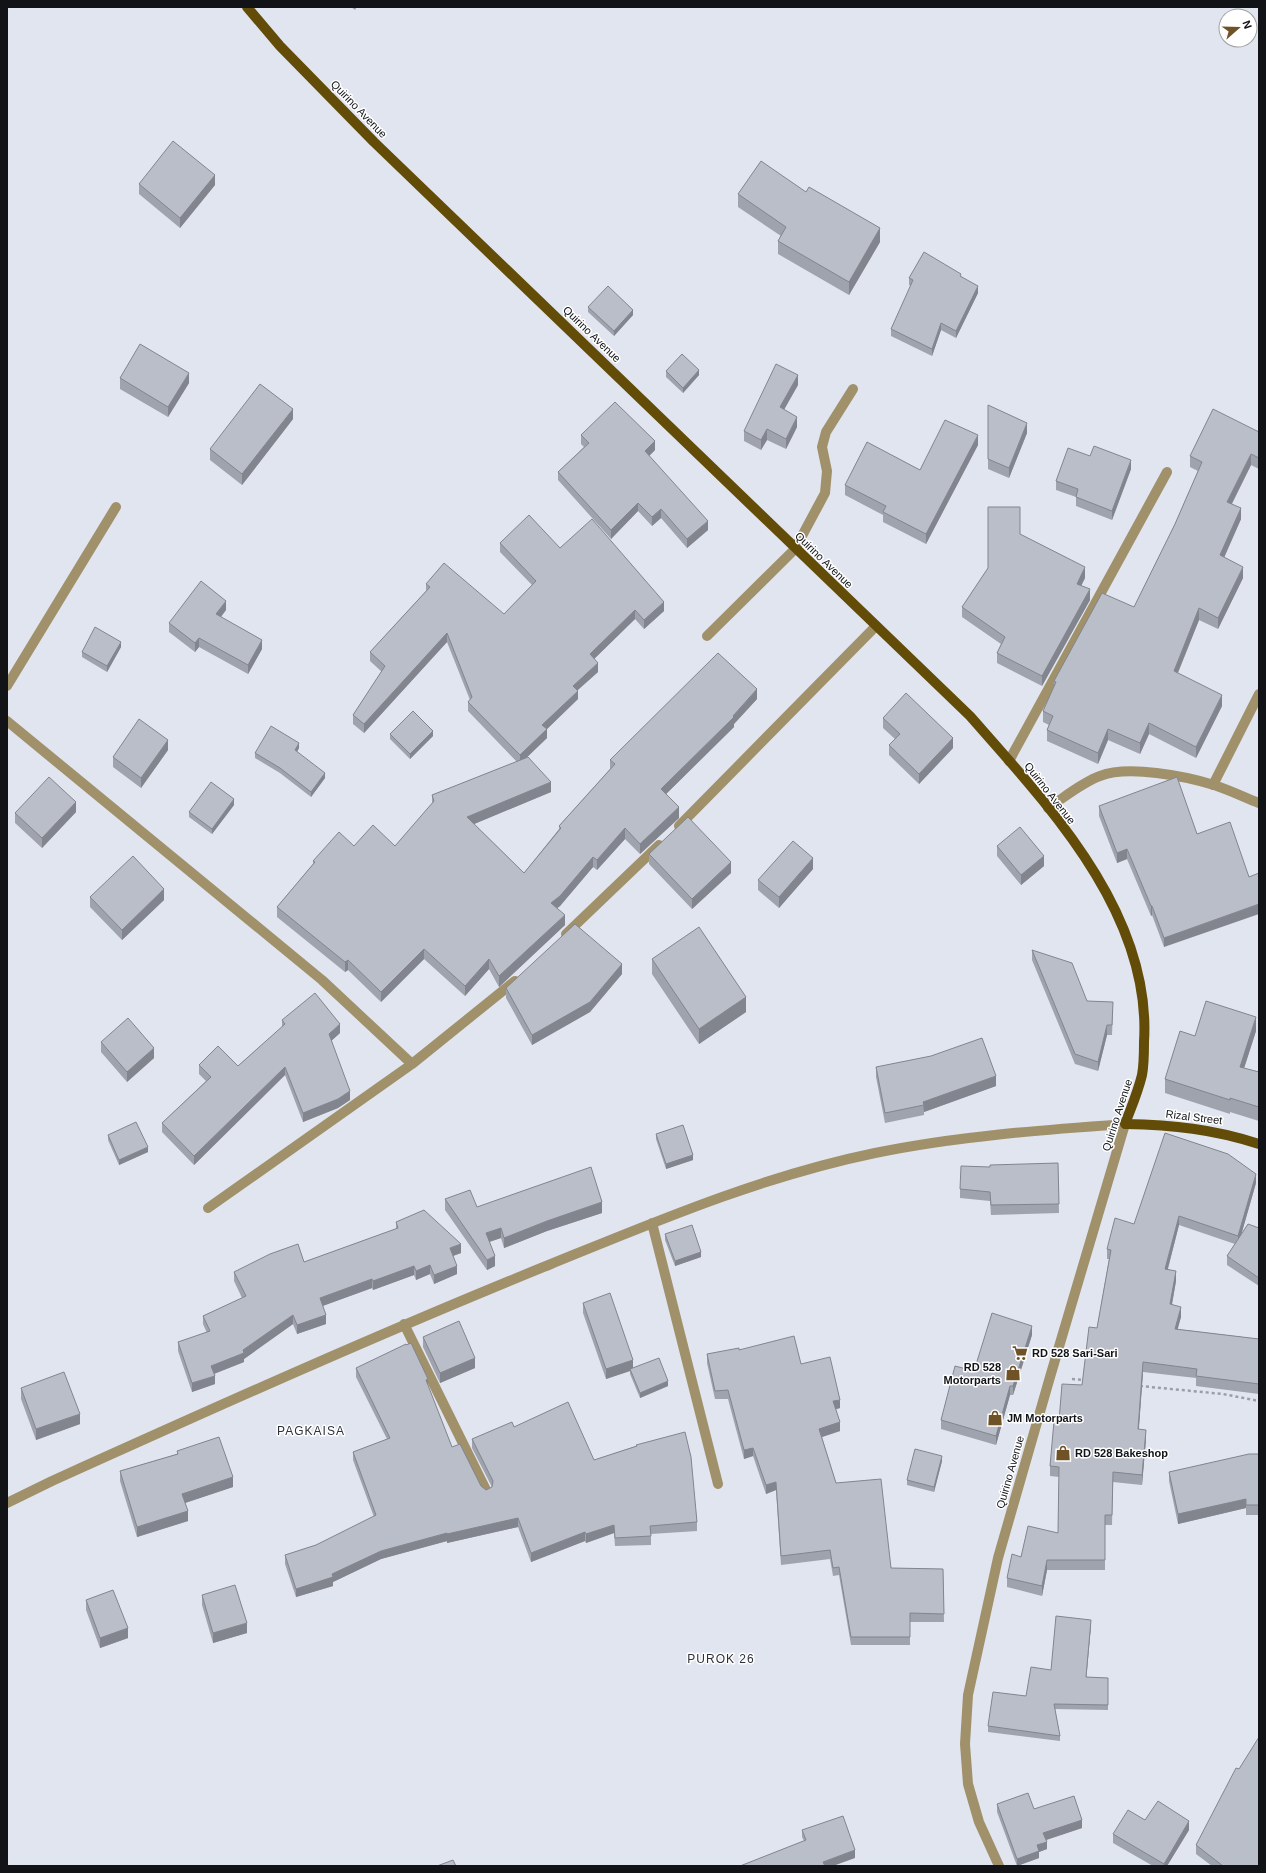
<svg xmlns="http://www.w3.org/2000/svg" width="1266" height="1873" viewBox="0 0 1266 1873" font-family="Helvetica,sans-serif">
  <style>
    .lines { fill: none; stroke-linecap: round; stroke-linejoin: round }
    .path { stroke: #9a9ea6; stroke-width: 2.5; stroke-dasharray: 3 3; stroke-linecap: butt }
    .minor { stroke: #a0916b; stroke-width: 10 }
    .major { stroke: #624c07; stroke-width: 10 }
    .wall { fill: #9fa3ad }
    .shaded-wall { fill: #82858d }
    .building { fill: #b9bec9; stroke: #82858d }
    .labels { text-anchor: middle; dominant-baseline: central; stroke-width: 3; stroke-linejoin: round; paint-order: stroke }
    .street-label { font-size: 11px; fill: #111317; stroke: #fff }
    .poi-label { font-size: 11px; font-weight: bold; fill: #111317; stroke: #fff; text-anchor: start }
    .neighbourhood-label { font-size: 12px; letter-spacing: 1px; fill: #2f323b; stroke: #fff }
  </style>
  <rect width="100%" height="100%" fill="#e0e5f0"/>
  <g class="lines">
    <path class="path" d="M1072 1379 1085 1380
      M1140 1386 1223 1394 1259 1401"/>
    <path class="minor" d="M707 636 795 549 825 493 827 471 822 447 826 432 853 389
      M7 686 116 507
      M7 721 322 980 412 1064
      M1009 761 1167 472
      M1213 785 1259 694
      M1048 808C1065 797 1081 783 1100 776 1128 765 1185 776 1214 785 1229 790 1244 797 1259 803
      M679 826 876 626
      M566 934 659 845
      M208 1208 412 1064 515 981
      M652 1223 718 1484
      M404 1324 487 1492
      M7 1503 52 1481C218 1406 383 1332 551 1264 657 1221 763 1176 875 1153 958 1136 1042 1130 1125 1124L1050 1377 998 1558 968 1695 965 1744 968 1784 979 1822 999 1866"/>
    <path class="major" d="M247 7 280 46 374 142 970 716C1049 806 1152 914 1144 1042 1144 1053 1144 1065 1142 1075 1138 1092 1131 1108 1125 1124 1173 1125 1213 1129 1259 1144"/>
  </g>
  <path class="wall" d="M351 7H357L355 10Z
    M139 184 215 185 180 228 139 194Z
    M738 194 880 242 849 295 778 254V241L781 236 738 207Z
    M961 276 978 293 956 338 941 330 932 356 891 336V329L911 286 909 285V278Z
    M588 307 633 315 614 336 588 312Z
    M666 371 699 375 683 393 666 377Z
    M120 378 189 383 168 417 120 389Z
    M798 385 784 409 797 427 786 449 767 440 761 450 744 441V431Z
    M988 405 1027 433 1009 478 988 469Z
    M293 419 242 485 210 460V449Z
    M1259 432V469L1251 465 1232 504 1241 519 1224 557 1243 578 1218 629 1199 620 1178 673 1222 706 1196 758 1149 734 1140 754 1108 740 1098 764 1047 741V730L1049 725 1043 722V711L1054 687V681L1134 607 1175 524 1198 471 1190 467V456Z
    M581 435 655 450 649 456 708 530 687 548 661 518 652 526 638 511 611 539 558 480V472L584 447 581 444Z
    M978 445 926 544 883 522V515L845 495V485L920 470Z
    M1090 456 1131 469 1112 520 1076 506V497L1056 490V481Z
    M1020 534 1085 578 1081 586 1090 600 1042 686 997 663V653L1001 644 962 617V607L988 568Z
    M500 543 560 548 664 611 644 629 635 619 594 659 598 672 578 690V699L547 729V738L526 758 551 792 474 824 524 873 559 829V826L610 769V760L757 699 734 724V727L666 794 679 818 640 854 625 839 597 870 593 867 560 906 557 908 565 925 499 987 489 969 465 996 424 959 381 1002 348 970 345 972 277 917V907L313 864V861L354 846H395L432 804V795L517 762 468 711V702L470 700 447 642 364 733 353 724V715L382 672 370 661V652L426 591V584L504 614 532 585 500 552Z
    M226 610 221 617 262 649 248 674 199 647 195 652 169 632V623Z
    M121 647 107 672 82 657V652Z
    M883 718 953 748 919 784 889 755V745L895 739 883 728Z
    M390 734 433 736 410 759 390 739Z
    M299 748 297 752 325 778 311 797 280 773 255 758V753Z
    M168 750 141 788 113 767V757Z
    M234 805 212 834 189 817V812Z
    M1099 806 1197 834 1249 877 1164 947 1152 915 1151 916 1127 859 1117 863 1099 816Z
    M76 812 42 848 15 823V813Z
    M997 846 1044 866 1021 885 997 856Z
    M649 854 731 873 692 909 649 864Z
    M813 869 779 908 758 890V880Z
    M90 897 164 900 122 940 90 907Z
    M1032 950 1087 1001 1113 1011 1112 1035H1107L1098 1071 1075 1064 1032 960Z
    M652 959 746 1012 699 1044 652 974Z
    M622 974 590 1012 532 1045 506 998V988Z
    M282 1020 340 1033 331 1041 350 1100 338 1108 303 1122 285 1075 194 1165 162 1132V1123L206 1081 199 1074V1065L238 1066 282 1027Z
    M1256 1031 1244 1068 1259 1072V1121L1230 1112V1114L1165 1093V1079Z
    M101 1042 154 1058 127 1082 101 1052Z
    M876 1067 996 1086 924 1112V1115L885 1123 876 1077Z
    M656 1134 693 1160 666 1169 656 1139Z
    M108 1135 148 1152 119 1165 108 1140Z
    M1058 1163 1059 1213 991 1215 990 1201 960 1198V1189L990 1167Z
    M1256 1183 1241 1235 1259 1228V1286L1227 1265V1256L1235 1244 1179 1225 1168 1269 1176 1281 1172 1305 1181 1317 1177 1329 1259 1339V1394L1196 1386V1378L1143 1372 1139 1429 1146 1439 1142 1485 1113 1482 1112 1525H1105V1570H1047L1042 1596 1007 1587V1578L1021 1557 1058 1533 1059 1477 1050 1476V1466L1059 1421 1082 1385 1097 1328 1109 1259H1107V1249L1134 1224Z
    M445 1199 477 1207 602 1213 547 1231 504 1248 501 1238 489 1242 495 1266 487 1270 445 1210Z
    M396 1222 461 1253 453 1256 457 1274 434 1284 430 1274 416 1280 414 1275 373 1290 372 1288 322 1306 326 1324 297 1334 293 1324 244 1359V1362L214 1374 215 1384 192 1392 178 1351V1342L207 1333 203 1324V1316L242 1298 234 1281V1272L304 1262 396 1229Z
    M665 1234 701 1257 675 1266 665 1240Z
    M583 1303 633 1368 668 1386 640 1398 630 1374V1371L606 1379 583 1313Z
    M1032 1335 1013 1395H1010L996 1445 941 1429V1420L974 1371Z
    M423 1337 475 1368 440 1383 423 1347Z
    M739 1350 801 1364 840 1408 836 1409 840 1431 822 1437 836 1483 891 1568 943 1569 944 1622H910V1645H851L839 1575 833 1576 830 1559 781 1565 776 1490 766 1494 753 1456 744 1459 728 1399H715L707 1363V1354Z
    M356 1368 428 1387 452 1447 481 1486 486 1490 492 1487 472 1448V1439L514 1427 594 1460 636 1446V1445L697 1522V1531L651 1534V1545L615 1546 614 1533 586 1543 585 1541 531 1562 518 1527 447 1543V1541L381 1559 333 1582V1586L296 1597 285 1564V1555L316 1545 374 1517 353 1460V1452L387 1439 356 1377Z
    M21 1388 80 1424 36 1440 21 1399Z
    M177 1451 233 1487 185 1503 188 1521 137 1537 120 1481V1471L177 1454Z
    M1259 1454V1515H1246V1508L1178 1524 1169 1481V1472Z
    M942 1461 934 1492 907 1485V1480Z
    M202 1595 247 1633 213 1643 202 1605Z
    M86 1600 128 1638 100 1648 86 1610Z
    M1091 1625 1086 1677 1108 1678V1710L1055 1709 1060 1736V1741L988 1732V1726L1026 1696 1051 1670Z
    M1239 1769 1259 1866H1212L1196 1854V1845Z
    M997 1804 1034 1809 1082 1828 1046 1840 1047 1849 1039 1852V1858L1017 1866 997 1812Z
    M1145 1820 1189 1830 1167 1866H1153L1113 1843V1834Z
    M802 1830 855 1858 804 1841 802 1837Z"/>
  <path class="shaded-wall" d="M215 175V185L180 228V218Z
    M880 228V242L849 295V282Z
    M978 286V293L956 338V331Z
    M633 310V315L614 336V331Z
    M941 323V330L932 356V349Z
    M699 370V375L683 393V388Z
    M189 373V383L168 417V407Z
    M798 375V385L780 417V407Z
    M293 409V419L242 485V474Z
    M797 417V427L786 449V439Z
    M1027 423V433L1009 478V468Z
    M767 429V440L761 450V440Z
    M978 435V445L926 544V534Z
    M655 441V450L645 460V451Z
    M1251 454V465L1227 513V502Z
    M1131 460V469L1112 520V511Z
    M638 503V511L611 539V530Z
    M1241 508V519L1220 567V555Z
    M661 509V518L652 526V517Z
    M708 521V530L687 548V539Z
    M1085 567V578L1077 594V584Z
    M1243 567V578L1218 629V618Z
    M1090 589V600L1042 686V676Z
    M226 601V610L216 623V614Z
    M664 602V611L644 629V620Z
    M1199 608V620L1174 682V671Z
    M635 610V619L590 663V654Z
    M447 633V642L364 733V724Z
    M199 638V647L195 652V643Z
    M262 640V649L248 674V665Z
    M121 642V647L107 672V666Z
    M598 663V672L573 694V686Z
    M757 689V699L734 724V727L661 799V789L733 716Z
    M578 691V699L547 729V738L520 764V755L542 725Z
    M1222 695V706L1196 758V747Z
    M1149 723V734L1140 754V743Z
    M1108 729V740L1098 764V753Z
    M433 731V736L410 759V754Z
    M953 738V748L919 784V774Z
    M168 740V750L141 788V778Z
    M299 743V748L295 755V750Z
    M325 773V778L311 797V792Z
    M551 782V792L467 827V817Z
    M234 799V805L212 834V829Z
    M76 802V812L42 848V838Z
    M679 807V818L640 854V844Z
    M625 828V839L597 870V860Z
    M1127 849V859L1117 863V853Z
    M1044 856V866L1021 885V875Z
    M593 857V867L560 906 551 913V903Z
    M813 858V869L779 908V897Z
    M731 862V873L692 909V899Z
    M164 889V900L122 940V930Z
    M1259 904V914L1164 947V938Z
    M1151 906H1152V915L1151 916Z
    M565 915V925L499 987V976Z
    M424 949V959L381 1002V992Z
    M489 959V969L465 996V986Z
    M348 960V970L345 972V962Z
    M622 964V974L590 1012 532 1045V1035Z
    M746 997V1012L699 1044V1029Z
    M1256 1017V1031L1240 1081V1067Z
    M340 1024V1033L329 1043V1034Z
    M1107 1025V1035L1098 1071V1062Z
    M154 1048V1058L127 1082V1072Z
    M285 1067V1075L194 1165V1156Z
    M996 1076V1086L924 1112 923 1102Z
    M350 1091V1100L338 1108 303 1122V1113Z
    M148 1147V1152L119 1165V1160Z
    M693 1155V1160L666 1169V1164Z
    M1256 1174V1183L1238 1246V1236Z
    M602 1202V1213L547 1231 504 1248V1238L547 1221Z
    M1179 1216V1225L1165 1279V1269Z
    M501 1228V1238L486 1243V1233Z
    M461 1244V1253L450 1257V1248Z
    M701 1252V1257L675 1266V1261Z
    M495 1256V1266L487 1270V1260Z
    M430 1265V1274L416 1280V1271Z
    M414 1266V1275L373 1290V1281Z
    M457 1266V1274L434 1284V1275Z
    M1176 1271V1281L1170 1314V1304Z
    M372 1279V1288L320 1307V1298Z
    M1181 1307V1317L1175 1339V1329Z
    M293 1315V1324L244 1359V1362L211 1375V1366L243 1350Z
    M326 1315V1324L297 1334V1325Z
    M1032 1326V1335L1013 1395V1386Z
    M475 1358V1368L440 1383V1373Z
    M633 1360V1370L630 1369V1371L606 1379V1369Z
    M1143 1362V1372L1138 1438V1429Z
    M215 1376V1384L192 1392V1383Z
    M428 1379V1388L426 1380Z
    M668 1381V1386L640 1398V1393Z
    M1010 1386V1395L996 1445V1436Z
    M840 1400V1408L833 1410V1401Z
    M80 1414V1424L36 1440V1429Z
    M840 1422V1431L819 1438V1429Z
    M1146 1430V1439L1142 1485V1475Z
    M753 1448V1456L744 1459V1450Z
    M942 1456V1461L934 1492V1487Z
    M233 1477V1487L182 1504V1494Z
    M776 1482V1490L766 1494V1485Z
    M1246 1499V1508L1178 1524V1514Z
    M188 1511V1521L137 1537V1527Z
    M518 1518V1527L447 1543V1534Z
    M614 1525V1533L586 1543V1534Z
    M585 1532V1541L531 1562V1553Z
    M447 1533V1541L381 1559 333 1582V1586L296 1597V1589L332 1574 381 1551Z
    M1047 1560V1570L1042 1596V1586Z
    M1091 1620V1625L1086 1682V1677Z
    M247 1623V1633L213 1643V1633Z
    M128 1628V1638L100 1648V1638Z
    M1082 1820V1828L1043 1841V1833Z
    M1189 1821V1830L1167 1866H1164V1864Z
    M1047 1842V1849L1039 1852V1858L1017 1866V1859L1037 1845Z
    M855 1850V1858L833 1866H823V1862Z"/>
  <path class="building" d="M173 141 215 175 180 218 139 184Z
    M761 161 806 192 809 187 880 228 849 282 778 241 786 227 738 194Z
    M924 252 961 274 960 276 978 286 956 331 941 323 932 349 891 329 913 280 909 278Z
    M608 286 633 310 614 331 588 307Z
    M140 344 189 373 168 407 120 378Z
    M682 354 699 370 683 388 666 371Z
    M776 364 798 375 780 407 797 417 786 439 767 429 761 440 744 431Z
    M260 384 293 409 242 474 210 449Z
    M615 402 655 441 645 451 708 521 687 539 661 509 652 517 638 503 611 530 558 472 589 443 581 435Z
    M988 405 1027 423 1009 468 988 459Z
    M1213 409 1259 432V458L1251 454 1227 502 1241 508 1220 555 1243 567 1218 618 1199 608 1174 671 1222 695 1196 747 1149 723 1140 743 1108 729 1098 753 1047 730 1053 716 1043 711 1056 682 1054 681 1102 593 1134 607 1175 524 1202 462 1190 456Z
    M945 420 978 435 926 534 883 512 886 506 845 485 867 442 920 470Z
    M1094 446 1131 460 1112 511 1076 497 1078 489 1056 481 1068 448 1090 456Z
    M988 507H1020V534L1085 567 1077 584 1090 589 1042 676 997 653 1005 637 962 607 988 568Z
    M529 515 560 548 592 519 664 602 644 620 635 610 590 654 598 663 573 686 578 691 542 725 547 729 520 755 468 702 472 697 447 633 364 724 353 715 385 666 370 652 430 587 426 584 444 563 504 614 536 581 500 543Z
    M201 581 226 601 216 614 262 640 248 665 199 638 195 643 169 623Z
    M95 627 121 642 107 666 82 652Z
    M718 653 757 689 733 716 734 717 661 789 679 807 640 844 625 828 597 860 593 857 560 896 551 903 565 915 499 976 489 959 465 986 424 949 381 992 348 960 345 962 277 907 315 862 313 861 339 832 354 846 373 825 395 846 434 801 432 795 528 757 551 782 467 817 524 873 561 828 559 826 615 764 610 760Z
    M906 693 953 738 919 774 889 745 900 734 883 718Z
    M413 711 433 731 410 754 390 734Z
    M139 719 168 740 141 778 113 757Z
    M271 726 299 743 295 750 325 773 311 792 280 768 255 753Z
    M49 777 76 802 42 838 15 813Z
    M1177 777 1197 834 1230 822 1249 877 1259 873V904L1164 938 1152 906H1151L1127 849 1117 853 1099 806Z
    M211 782 234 799 212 829 189 812Z
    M688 817 731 862 692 899 649 854Z
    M1020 827 1044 856 1021 875 997 846Z
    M793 841 813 858 779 897 758 880Z
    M133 856 164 889 122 930 90 897Z
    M575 924 622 964 590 1002 532 1035 506 988Z
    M699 927 746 997 699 1029 652 959Z
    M1032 950 1072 963 1087 1001 1113 1002 1112 1025H1107L1098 1062 1075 1054Z
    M315 993 340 1024 329 1034 350 1091 338 1099 303 1113 285 1067 194 1156 162 1123 211 1077 199 1065 218 1046 238 1066 285 1024 282 1020Z
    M1206 1001 1256 1017 1240 1067 1259 1072V1107L1230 1098V1100L1165 1079 1180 1031 1195 1036Z
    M128 1018 154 1048 127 1072 101 1042Z
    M982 1038 996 1076 923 1102 924 1105 885 1113 876 1067 931 1056Z
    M136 1122 148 1147 119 1160 108 1135Z
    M683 1125 693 1155 666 1164 656 1134Z
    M1165 1133 1228 1154 1256 1174 1238 1236 1179 1216 1165 1269 1176 1271 1170 1304 1181 1307 1175 1329 1259 1339V1384L1196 1376 1197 1369 1143 1362 1138 1429 1146 1430 1142 1475 1113 1472 1112 1515H1105V1560H1047L1042 1586 1007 1578 1012 1554 1021 1557 1028 1526 1058 1533 1059 1467 1050 1466 1054 1421H1059L1062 1384 1082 1385 1089 1327 1097 1328 1111 1250 1107 1249 1115 1218 1134 1224Z
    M1058 1163 1059 1204 991 1205 990 1192 960 1189 961 1166 990 1167V1165Z
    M591 1167 602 1202 547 1221 504 1238 501 1228 486 1233 495 1256 487 1260 445 1199 470 1190 477 1207Z
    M424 1210 461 1244 450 1248 457 1266 434 1275 430 1265 416 1271 414 1266 373 1281 372 1279 320 1298 326 1315 297 1325 293 1315 243 1350 244 1353 211 1366 215 1376 192 1383 178 1342 210 1331 203 1316 246 1296 234 1272 270 1254 298 1244 304 1262 398 1228 396 1222Z
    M1248 1224 1259 1228V1278L1227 1256Z
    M692 1225 701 1252 675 1261 665 1234Z
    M610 1293 633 1360 606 1369 583 1303Z
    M992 1313 1032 1326 1013 1386H1010L996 1436 941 1420 955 1366 974 1371Z
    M459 1321 475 1358 440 1373 423 1337Z
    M794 1336 801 1364 830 1357 840 1400 833 1401 840 1422 819 1429 836 1483 881 1479 891 1568 943 1569 944 1614 910 1613V1637H851L839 1567 833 1568 830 1550 781 1556 776 1482 766 1485 753 1448 744 1450 728 1390 715 1391 707 1354 739 1348V1350Z
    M411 1343 428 1379 426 1380 452 1447 460 1444 481 1486 486 1490 492 1487 493 1481 472 1439 512 1422 514 1427 568 1402 594 1460 637 1446 636 1445 685 1432 691 1457 697 1522 650 1526 651 1536 615 1538 614 1525 586 1534 585 1532 531 1553 518 1518 447 1534V1533L381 1551 332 1574 333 1577 296 1589 285 1555 316 1545 376 1515 353 1452 390 1438 356 1368 406 1344V1345Z
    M659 1358 668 1381 640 1393 630 1369Z
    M64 1372 80 1414 36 1429 21 1388Z
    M219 1437 233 1477 182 1494 188 1511 137 1527 120 1471 178 1454 177 1451Z
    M915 1449 942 1456 934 1487 907 1480Z
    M1249 1454H1259V1505H1246V1499L1178 1514 1169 1472Z
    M235 1585 247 1623 213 1633 202 1595Z
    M113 1590 128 1628 100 1638 86 1600Z
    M1056 1616 1091 1620 1086 1677 1108 1678V1705L1054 1704 1060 1736 988 1726 993 1692 1026 1696 1031 1667 1051 1670Z
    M1259 1737V1866H1223L1196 1845 1236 1768 1239 1769Z
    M1028 1793 1034 1809 1074 1796 1082 1820 1043 1833 1047 1842 1037 1845 1039 1851 1017 1859 997 1804Z
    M1158 1801 1189 1821 1164 1864 1113 1834 1128 1810 1145 1820Z
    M843 1816 855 1850 823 1862 825 1866H740L806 1840 802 1830Z
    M453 1860 456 1866H437Z"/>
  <defs>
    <symbol id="supermarket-bare" viewBox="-9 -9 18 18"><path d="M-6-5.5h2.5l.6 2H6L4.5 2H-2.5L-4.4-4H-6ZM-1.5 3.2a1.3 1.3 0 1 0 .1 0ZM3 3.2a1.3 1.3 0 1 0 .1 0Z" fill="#6f5225" stroke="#fff" stroke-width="2.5" paint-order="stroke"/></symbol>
    <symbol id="shop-bare" viewBox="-9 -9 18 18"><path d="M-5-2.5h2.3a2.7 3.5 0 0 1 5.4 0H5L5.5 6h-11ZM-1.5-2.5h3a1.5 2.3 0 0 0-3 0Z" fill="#6f5225" stroke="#fff" stroke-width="2.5" paint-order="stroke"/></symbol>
  </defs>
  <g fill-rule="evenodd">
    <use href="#supermarket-bare" x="1009" y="1342" width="22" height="22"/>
    <use href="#shop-bare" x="1002" y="1362" width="22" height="22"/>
    <use href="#shop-bare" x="984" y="1407" width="22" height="22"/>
    <use href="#shop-bare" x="1052" y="1442" width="22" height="22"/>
  </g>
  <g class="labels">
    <g class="street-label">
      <text transform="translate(359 109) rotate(46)">Quirino Avenue</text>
      <text transform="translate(592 334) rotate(44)">Quirino Avenue</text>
      <text transform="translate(824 560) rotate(44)">Quirino Avenue</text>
      <text transform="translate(1050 793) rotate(52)">Quirino Avenue</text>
      <text transform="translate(1117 1115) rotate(-72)">Quirino Avenue</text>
      <text transform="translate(1194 1117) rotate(7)">Rizal Street</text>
      <text transform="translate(1010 1472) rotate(-74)">Quirino Avenue</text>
    </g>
    <g class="poi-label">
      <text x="1032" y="1353">RD 528 Sari-Sari</text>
      <text x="1001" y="1367" text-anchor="end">RD 528<tspan x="1001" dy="13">Motorparts</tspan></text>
      <text x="1007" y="1418">JM Motorparts</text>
      <text x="1075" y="1453">RD 528 Bakeshop</text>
    </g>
    <g class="neighbourhood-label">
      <text x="311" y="1431">PAGKAISA</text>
      <text x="721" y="1659">PUROK 26</text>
    </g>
  </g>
  <rect width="1266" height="1873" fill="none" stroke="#111317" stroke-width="16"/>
  <g transform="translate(1238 28) rotate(70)"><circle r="19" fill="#ffffff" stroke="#a0a1a2"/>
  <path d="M0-3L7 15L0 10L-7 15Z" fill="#6f5225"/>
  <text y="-6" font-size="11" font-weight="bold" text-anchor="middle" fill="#111317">N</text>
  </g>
</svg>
